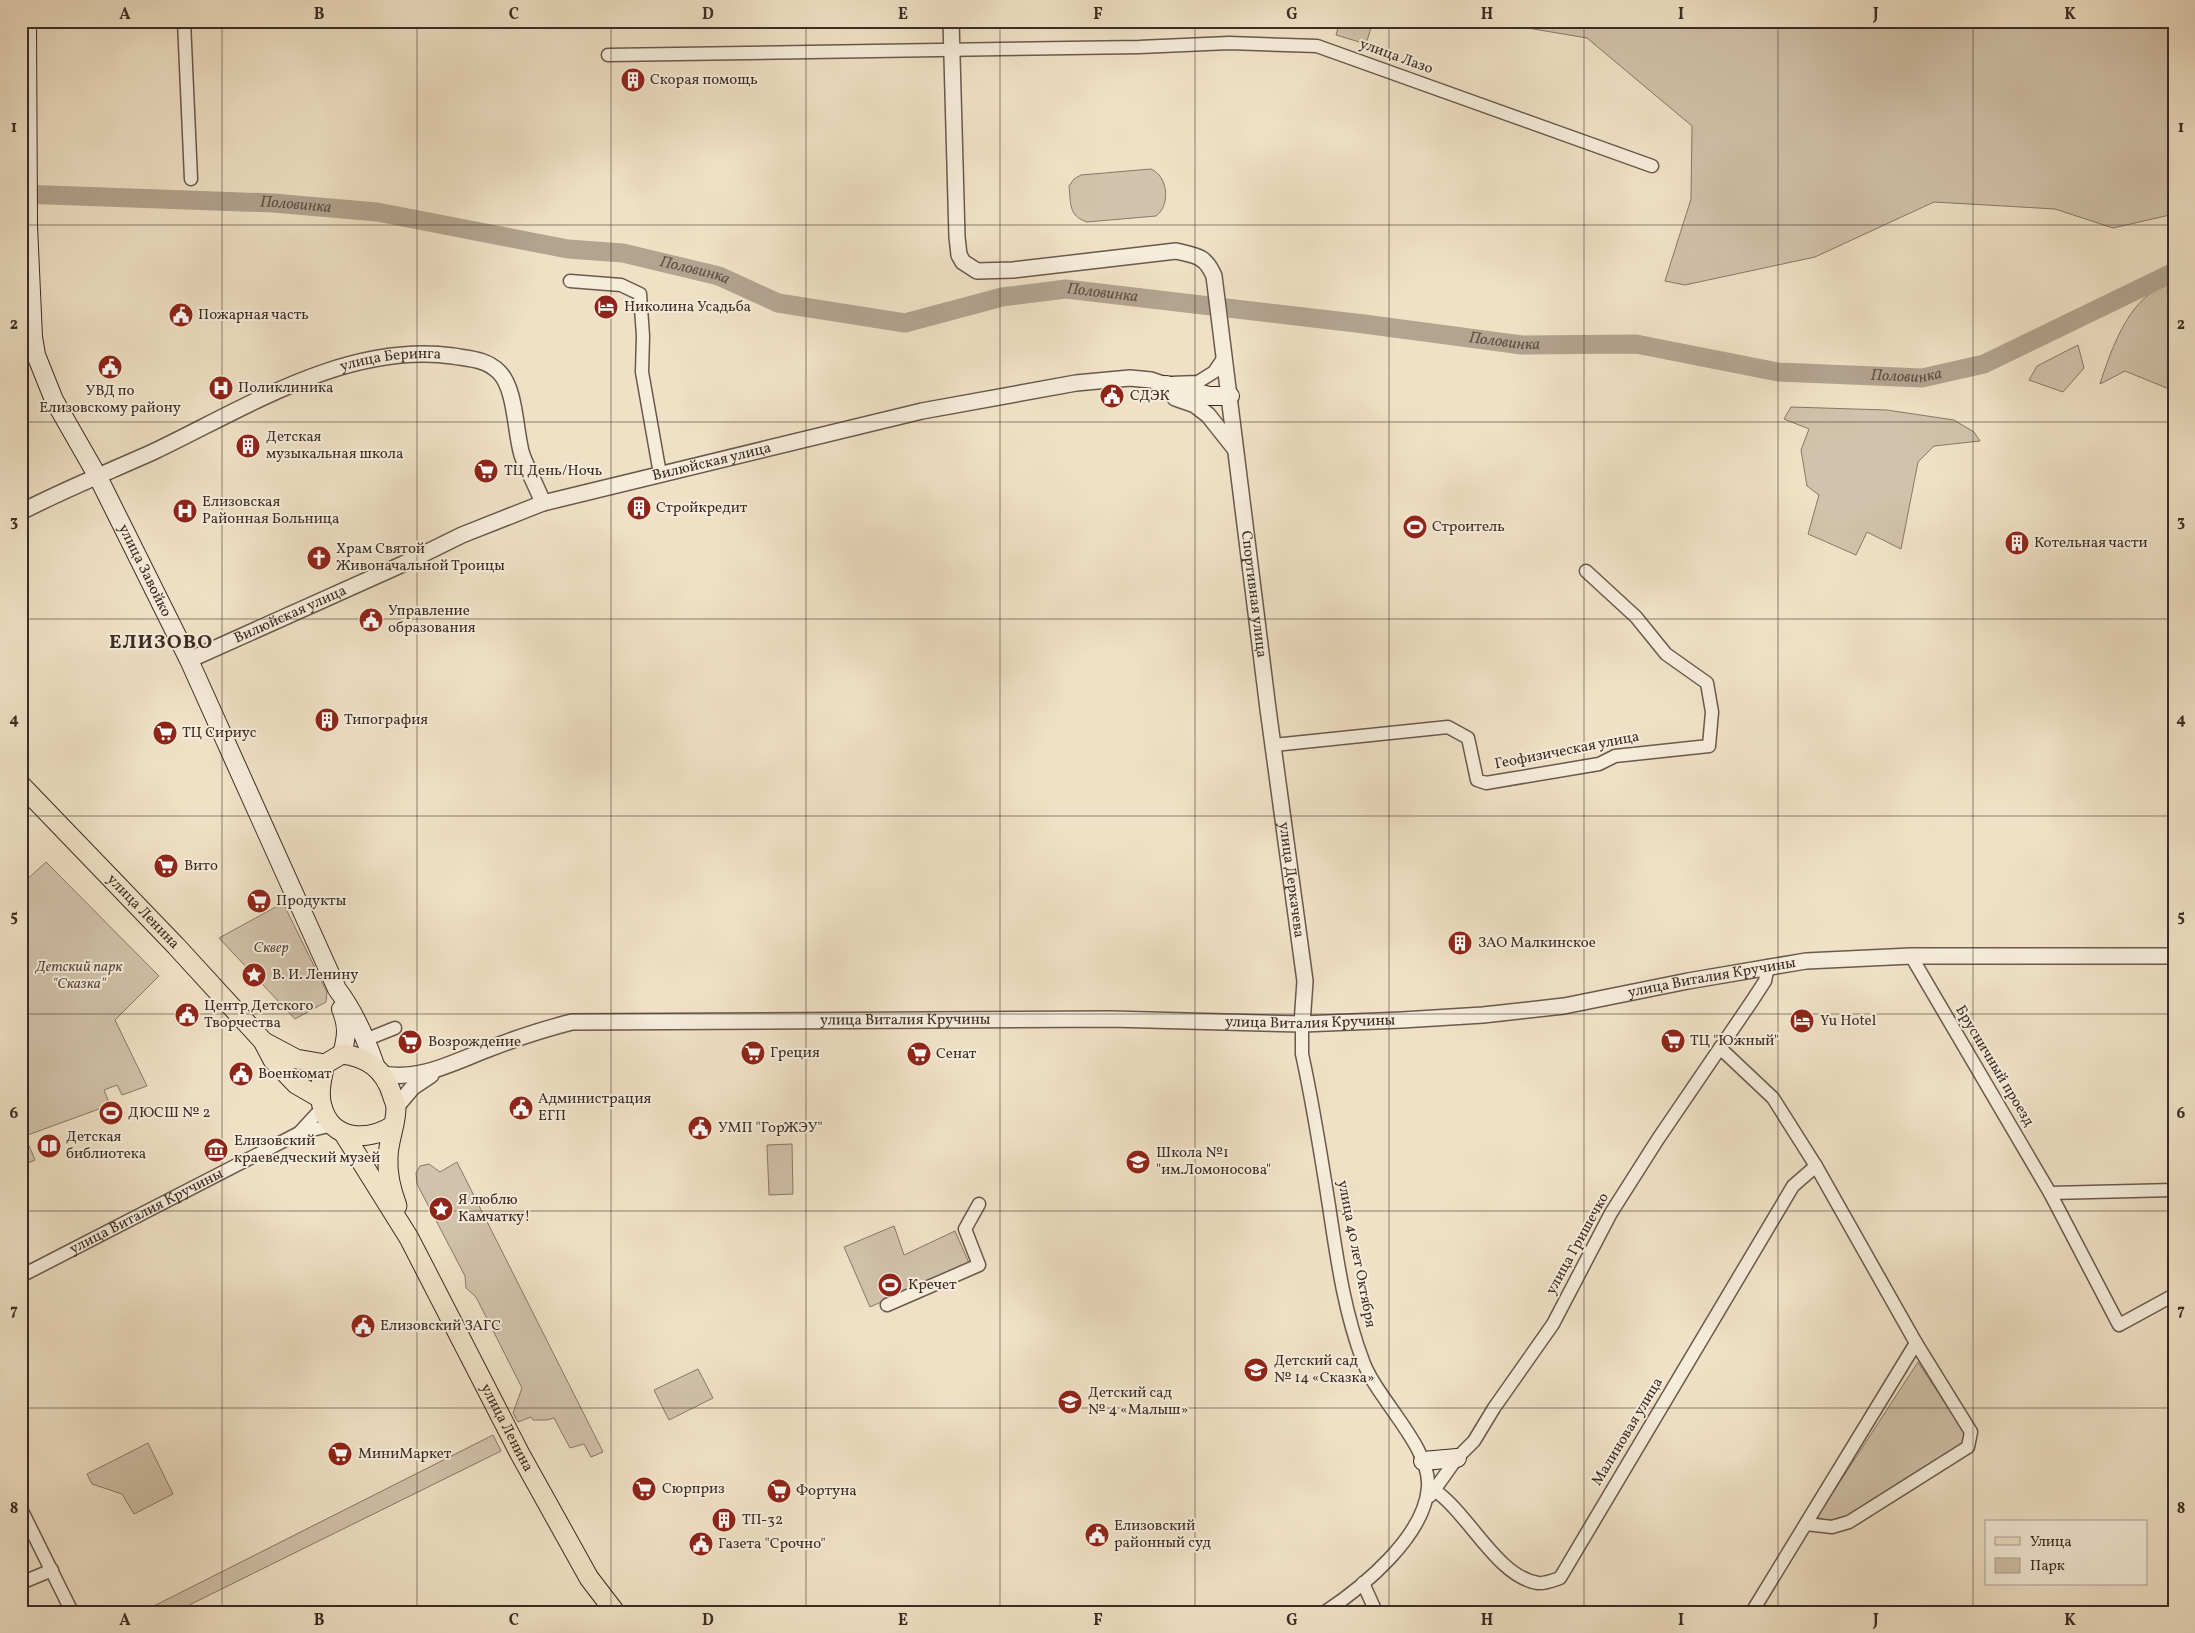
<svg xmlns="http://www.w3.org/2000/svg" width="2195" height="1633" viewBox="0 0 2195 1633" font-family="Vollkorn,serif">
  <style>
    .green { fill: #d2c2ab; stroke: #887768 }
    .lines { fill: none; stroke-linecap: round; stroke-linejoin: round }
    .river { stroke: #b3a38f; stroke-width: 19 }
    .minor-casing { stroke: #6a594d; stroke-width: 15 }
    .tertiary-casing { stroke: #6a594d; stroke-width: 18 }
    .secondary-casing { stroke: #3d2c25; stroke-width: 20 }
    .primary-casing { stroke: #3d2c25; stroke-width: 21 }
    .minor { stroke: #f5ecda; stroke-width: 12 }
    .tertiary { stroke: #f5ecda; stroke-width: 15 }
    .secondary { stroke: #f5ecda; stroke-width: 18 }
    .primary { stroke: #f0e1c6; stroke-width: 19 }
    .grid { fill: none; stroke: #3d2c25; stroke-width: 1; stroke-opacity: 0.55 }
    .labels { text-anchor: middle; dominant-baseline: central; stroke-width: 4; stroke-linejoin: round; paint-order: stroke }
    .street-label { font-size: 15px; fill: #3d2c25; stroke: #f5ecda }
    .poi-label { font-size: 15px; fill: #3d2c25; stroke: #f5ecda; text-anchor: start }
    .park-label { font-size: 15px; font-style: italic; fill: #5b4a40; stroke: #f5ecda }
    .water-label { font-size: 16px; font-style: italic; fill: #605045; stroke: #f5ecda }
    .district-label { font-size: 20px; font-weight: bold; letter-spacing: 1px; fill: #3d2c25; stroke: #f5ecda }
    .neatline { fill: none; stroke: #3d2c25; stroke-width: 2 }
    .grid-label { font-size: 16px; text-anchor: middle; font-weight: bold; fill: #3d2c25 }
  </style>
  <rect width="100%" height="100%" fill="#f0e1c6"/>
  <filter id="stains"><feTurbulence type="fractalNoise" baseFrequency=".004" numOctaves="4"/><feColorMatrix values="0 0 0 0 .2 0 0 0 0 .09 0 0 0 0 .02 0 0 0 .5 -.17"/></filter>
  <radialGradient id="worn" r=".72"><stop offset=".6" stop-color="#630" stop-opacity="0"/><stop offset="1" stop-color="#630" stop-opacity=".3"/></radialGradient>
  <path class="green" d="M1340 21H1373L1366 44 1336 35Z
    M1486 21H2174V214L2113 228 2055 209 1934 202 1815 257 1685 285 1665 281 1691 199 1692 126 1587 38Z
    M1151 169C1168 176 1171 205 1156 216L1087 222C1068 216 1071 203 1069 186L1074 179 1081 175Z
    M2174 284V391L2125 371 2100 384C2111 350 2131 289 2174 284Z
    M2078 345 2084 368 2063 392 2029 380 2037 366Z
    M1791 407 1887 410 1954 420 1974 432 1980 441 1934 446 1918 462 1901 549 1867 532 1856 555 1808 534 1819 495 1807 486 1801 450 1809 429 1784 419Z
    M46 862 159 976 115 1020 147 1086 122 1095 117 1085 104 1090 110 1105 25 1136 35 1160 21 1166V1075L25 1073 21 1067V885Z
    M283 903 327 992 326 1002 295 1019 219 938Z
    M792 1144 793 1194 769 1195 767 1145Z
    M457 1162 603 1452 591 1457 584 1444 570 1448 554 1418 547 1420H533L531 1417 518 1422 513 1413 522 1388 476 1297 466 1288 465 1276 417 1184 416 1173 420 1166 429 1164 440 1172Z
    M894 1226 904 1255 955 1231 969 1263 870 1307 844 1247Z
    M1918 1362 1964 1432 1963 1444 1850 1517 1830 1523 1817 1517Z
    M698 1369 713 1398 669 1420 654 1390Z
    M493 1435 501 1451 175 1612H142Z
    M148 1443 173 1494 134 1514 122 1494 92 1484 87 1474Z"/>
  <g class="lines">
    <path class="river" id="s1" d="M21 194 273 203 377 212 568 249 623 253 719 276 778 303 905 323 1002 297 1066 289 1364 324 1522 345 1636 344 1778 372 1922 378 1984 364 2174 272"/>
    <defs>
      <g id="minor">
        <path d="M184 21 191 179"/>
        <path d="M608 55 1139 47 1229 43 1317 46 1652 166"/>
        <path d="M570 281 621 285 640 294 643 336 642 372 660 474"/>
        <path d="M21 343 33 337"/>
        <path d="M1171 383 1198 382 1214 372 1225 356"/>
        <path d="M1274 745 1448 727 1468 738 1477 780 1486 783 1599 764 1615 756 1709 746 1712 712 1707 683 1666 654 1636 617 1586 571"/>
        <path d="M1911 956 2050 1193 2119 1325 2174 1295"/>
        <path d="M1302 1024V1054C1313 1104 1321 1155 1329 1206 1337 1259 1344 1311 1363 1361 1376 1398 1431 1447 1428 1487 1425 1536 1363 1587 1325 1612"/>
        <path d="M365 1040 395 1028"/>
        <path d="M1720 1048 1773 1098 1816 1166 1916 1343 1752 1612"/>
        <path d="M299 1133 322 1108"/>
        <path d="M2050 1193 2174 1190"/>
        <path id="s2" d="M21 1276 299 1133 333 1125"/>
        <path d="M887 1305 979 1265 965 1229 979 1204"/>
        <path d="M1434 1490C1468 1512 1497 1577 1538 1583 1544 1584 1554 1580 1560 1578L1793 1186 1816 1166"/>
        <path d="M1430 1496 1457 1458 1474 1441 1494 1408 1553 1324 1611 1213 1658 1139 1752 1001 1765 981 1768 966"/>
        <path d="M21 1509 72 1612"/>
        <path d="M1806 1524 1832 1527 1849 1522 1968 1447 1971 1432 1916 1343"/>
        <path d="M21 1583 52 1570"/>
        <path d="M1363 1583 1376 1612"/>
      </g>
      <g id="tertiary">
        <path id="s3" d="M951 21 957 237 959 255 963 262 977 271 1013 270 1176 251C1196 256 1205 255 1214 276L1268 709 1305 981 1302 1024"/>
        <path id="s4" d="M21 512C65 489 111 471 155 451 247 407 347 342 453 356 470 359 486 359 499 372 516 389 515 432 522 455 528 471 537 487 543 503"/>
        <path id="s5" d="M189 660 403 564 462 535 543 503 922 411 1076 383 1130 378 1151 380 1166 385 1175 398 1195 405 1208 415 1235 449"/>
        <path id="s6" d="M383 1074C421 1081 456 1061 491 1048 517 1038 544 1029 572 1022L1111 1019 1302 1024 1402 1020 1483 1015 1564 1006 1688 981 1806 961 1911 956H2174"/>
        <path d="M396 1107 413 1087 431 1075"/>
      </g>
      <g id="secondary">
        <path id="s7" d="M27 21 28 226 33 337 36 355 54 400 98 477 189 660 337 989C354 1011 366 1039 375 1065"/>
        <path d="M1166 385 1209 396H1230"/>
        <path d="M341 1009C348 1026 347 1036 342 1054"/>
        <path d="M1423 1461 1457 1458"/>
      </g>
      <g id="primary">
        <path id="s8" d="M21 785 176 946 263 1041 273 1060 296 1084 320 1098"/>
        <path d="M264 1042 296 1059 325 1064"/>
        <path d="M394 1125C368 1142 331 1141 322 1106 318 1093 322 1077 325 1064L342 1054C367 1057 384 1069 392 1094 393 1098 396 1104 396 1108 396 1125 388 1141 388 1158 387 1175 391 1190 397 1206"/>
        <path id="s9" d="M344 1134 409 1238 520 1454 589 1578 615 1612"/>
      </g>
    </defs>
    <use href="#minor" class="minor-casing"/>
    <use href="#tertiary" class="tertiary-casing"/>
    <use href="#secondary" class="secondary-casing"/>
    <use href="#primary" class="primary-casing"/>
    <use href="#minor" class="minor"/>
    <use href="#tertiary" class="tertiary"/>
    <use href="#secondary" class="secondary"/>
    <use href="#primary" class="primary"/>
  </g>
  <path class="grid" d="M222 21V1612M417 21V1612M611 21V1612M806 21V1612M1000 21V1612M1195 21V1612M1389 21V1612M1584 21V1612M1778 21V1612M1973 21V1612M21 225H2174M21 422H2174M21 619H2174M21 816H2174M21 1014H2174M21 1211H2174M21 1408H2174"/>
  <defs>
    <symbol id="building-disc" viewBox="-11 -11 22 22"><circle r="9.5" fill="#8f2418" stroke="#f5ecda"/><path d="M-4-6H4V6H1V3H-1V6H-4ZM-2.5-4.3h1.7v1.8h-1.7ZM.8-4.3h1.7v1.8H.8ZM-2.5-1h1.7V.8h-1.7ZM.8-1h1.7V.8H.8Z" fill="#fff"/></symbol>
    <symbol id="hotel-disc" viewBox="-11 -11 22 22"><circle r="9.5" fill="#8f2418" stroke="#f5ecda"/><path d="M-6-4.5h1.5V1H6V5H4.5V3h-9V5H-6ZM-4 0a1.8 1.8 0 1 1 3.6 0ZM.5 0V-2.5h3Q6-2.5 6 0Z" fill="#fff"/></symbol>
    <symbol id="civic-disc" viewBox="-11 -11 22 22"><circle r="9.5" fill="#8f2418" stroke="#f5ecda"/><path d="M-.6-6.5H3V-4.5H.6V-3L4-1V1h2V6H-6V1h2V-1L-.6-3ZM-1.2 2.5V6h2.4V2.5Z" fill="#fff"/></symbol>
    <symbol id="hospital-disc" viewBox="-11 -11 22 22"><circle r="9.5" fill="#8f2418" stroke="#f5ecda"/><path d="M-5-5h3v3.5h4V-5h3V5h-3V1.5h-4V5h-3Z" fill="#fff"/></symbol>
    <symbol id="supermarket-disc" viewBox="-11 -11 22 22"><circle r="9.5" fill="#8f2418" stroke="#f5ecda"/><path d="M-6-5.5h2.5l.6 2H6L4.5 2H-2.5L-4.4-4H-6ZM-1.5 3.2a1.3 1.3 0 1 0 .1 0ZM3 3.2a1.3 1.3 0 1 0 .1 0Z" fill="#fff"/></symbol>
    <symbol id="stadium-disc" viewBox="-11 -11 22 22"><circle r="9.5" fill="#8f2418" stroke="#f5ecda"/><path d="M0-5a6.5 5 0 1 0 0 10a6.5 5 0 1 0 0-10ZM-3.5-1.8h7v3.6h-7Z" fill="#fff"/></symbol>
    <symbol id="church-disc" viewBox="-11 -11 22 22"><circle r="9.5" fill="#8f2418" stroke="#f5ecda"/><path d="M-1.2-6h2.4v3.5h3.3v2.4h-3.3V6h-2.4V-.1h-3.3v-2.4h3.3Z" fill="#fff"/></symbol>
    <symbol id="sight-disc" viewBox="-11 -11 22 22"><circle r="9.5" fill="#8f2418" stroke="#f5ecda"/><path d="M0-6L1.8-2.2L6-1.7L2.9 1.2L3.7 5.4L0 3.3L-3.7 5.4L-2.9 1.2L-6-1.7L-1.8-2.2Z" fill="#fff"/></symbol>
    <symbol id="library-disc" viewBox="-11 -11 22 22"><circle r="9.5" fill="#8f2418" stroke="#f5ecda"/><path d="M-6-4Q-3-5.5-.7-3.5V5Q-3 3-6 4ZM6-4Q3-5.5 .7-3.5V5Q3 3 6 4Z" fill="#fff"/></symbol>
    <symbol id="museum-disc" viewBox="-11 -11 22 22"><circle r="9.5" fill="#8f2418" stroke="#f5ecda"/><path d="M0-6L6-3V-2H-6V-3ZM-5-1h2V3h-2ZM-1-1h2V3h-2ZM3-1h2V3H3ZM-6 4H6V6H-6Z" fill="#fff"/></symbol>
    <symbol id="school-disc" viewBox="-11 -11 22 22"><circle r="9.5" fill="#8f2418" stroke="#f5ecda"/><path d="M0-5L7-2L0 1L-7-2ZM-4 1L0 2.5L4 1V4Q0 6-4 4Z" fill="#fff"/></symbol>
  </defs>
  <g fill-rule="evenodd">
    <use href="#building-disc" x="619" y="66" width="28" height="28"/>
    <use href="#hotel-disc" x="592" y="293" width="28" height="28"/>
    <use href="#civic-disc" x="167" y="301" width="28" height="28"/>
    <use href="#civic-disc" x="96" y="353" width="28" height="28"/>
    <use href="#hospital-disc" x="207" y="374" width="28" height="28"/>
    <use href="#civic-disc" x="1098" y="382" width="28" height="28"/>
    <use href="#building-disc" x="234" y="432" width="28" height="28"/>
    <use href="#supermarket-disc" x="472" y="457" width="28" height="28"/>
    <use href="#building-disc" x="625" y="494" width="28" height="28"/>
    <use href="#hospital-disc" x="171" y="497" width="28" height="28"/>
    <use href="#stadium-disc" x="1401" y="513" width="28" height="28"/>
    <use href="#building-disc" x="2003" y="529" width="28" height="28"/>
    <use href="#church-disc" x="305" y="544" width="28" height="28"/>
    <use href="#civic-disc" x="357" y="606" width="28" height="28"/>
    <use href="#building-disc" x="313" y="706" width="28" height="28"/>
    <use href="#supermarket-disc" x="151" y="719" width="28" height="28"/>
    <use href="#supermarket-disc" x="152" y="852" width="28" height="28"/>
    <use href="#supermarket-disc" x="245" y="887" width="28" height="28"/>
    <use href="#building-disc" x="1446" y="929" width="28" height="28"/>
    <use href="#sight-disc" x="240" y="961" width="28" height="28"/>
    <use href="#civic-disc" x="173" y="1001" width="28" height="28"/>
    <use href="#hotel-disc" x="1788" y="1007" width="28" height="28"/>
    <use href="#supermarket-disc" x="1659" y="1027" width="28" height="28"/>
    <use href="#supermarket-disc" x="396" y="1028" width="28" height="28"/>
    <use href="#supermarket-disc" x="739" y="1039" width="28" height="28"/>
    <use href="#supermarket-disc" x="905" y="1040" width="28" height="28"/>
    <use href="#civic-disc" x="227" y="1060" width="28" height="28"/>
    <use href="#civic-disc" x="507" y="1094" width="28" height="28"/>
    <use href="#stadium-disc" x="97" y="1099" width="28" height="28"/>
    <use href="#civic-disc" x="686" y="1114" width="28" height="28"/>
    <use href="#library-disc" x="35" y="1132" width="28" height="28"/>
    <use href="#museum-disc" x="202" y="1136" width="28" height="28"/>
    <use href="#school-disc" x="1124" y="1148" width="28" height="28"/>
    <use href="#sight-disc" x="427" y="1195" width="28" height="28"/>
    <use href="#stadium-disc" x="876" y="1271" width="28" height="28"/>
    <use href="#civic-disc" x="349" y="1312" width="28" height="28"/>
    <use href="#school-disc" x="1242" y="1356" width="28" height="28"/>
    <use href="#school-disc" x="1056" y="1388" width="28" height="28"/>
    <use href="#supermarket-disc" x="326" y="1440" width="28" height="28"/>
    <use href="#supermarket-disc" x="630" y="1475" width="28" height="28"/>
    <use href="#supermarket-disc" x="765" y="1477" width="28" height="28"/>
    <use href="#building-disc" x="710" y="1506" width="28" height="28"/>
    <use href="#civic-disc" x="1083" y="1521" width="28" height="28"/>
    <use href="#civic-disc" x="687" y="1530" width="28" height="28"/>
  </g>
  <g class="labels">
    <g class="street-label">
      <text transform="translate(1396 57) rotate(20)">улица Лазо</text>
      <text stroke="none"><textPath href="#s4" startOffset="402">улица Беринга</textPath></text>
      <text stroke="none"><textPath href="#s5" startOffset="561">Вилюйская улица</textPath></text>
      <text stroke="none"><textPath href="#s7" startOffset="576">улица Завойко</textPath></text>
      <text stroke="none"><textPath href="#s3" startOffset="828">Спортивная улица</textPath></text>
      <text stroke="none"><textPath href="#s5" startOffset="111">Вилюйская улица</textPath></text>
      <text transform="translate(1567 751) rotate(-11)">Геофизическая улица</text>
      <text stroke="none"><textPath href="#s3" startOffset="1116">улица Деркачева</textPath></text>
      <text stroke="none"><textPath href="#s8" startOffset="176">улица Ленина</textPath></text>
      <text stroke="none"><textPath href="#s6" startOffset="1341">улица Виталия Кручины</textPath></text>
      <text stroke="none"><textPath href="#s6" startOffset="531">улица Виталия Кручины</textPath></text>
      <text stroke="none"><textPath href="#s6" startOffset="936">улица Виталия Кручины</textPath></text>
      <text transform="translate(1994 1066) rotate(59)">Брусничный проезд</text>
      <text stroke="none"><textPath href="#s2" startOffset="141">улица Виталия Кручины</textPath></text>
      <text transform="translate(1578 1244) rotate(-61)">улица Гришечко</text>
      <text transform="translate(1356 1254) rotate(79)">улица 40 лет Октября</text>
      <text stroke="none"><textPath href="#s9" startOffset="336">улица Ленина</textPath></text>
      <text transform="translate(1628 1432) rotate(-59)">Малиновая улица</text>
    </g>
    <g class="poi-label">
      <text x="650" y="80">Скорая помощь</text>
      <text x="624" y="307">Николина Усадьба</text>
      <text x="198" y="315">Пожарная часть</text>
      <text x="238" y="388">Поликлиника</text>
      <text x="110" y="391" text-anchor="middle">УВД по<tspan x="110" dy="17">Елизовскому району</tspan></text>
      <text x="1130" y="396">СДЭК</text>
      <text x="266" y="437">Детская<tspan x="266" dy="17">музыкальная школа</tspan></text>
      <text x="504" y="471">ТЦ День/Ночь</text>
      <text x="202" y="502">Елизовская<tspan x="202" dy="17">Районная Больница</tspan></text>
      <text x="656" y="508">Стройкредит</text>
      <text x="1432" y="527">Строитель</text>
      <text x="2034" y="543">Котельная части</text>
      <text x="336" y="549">Храм Святой<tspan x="336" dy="17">Живоначальной Троицы</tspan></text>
      <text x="388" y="611">Управление<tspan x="388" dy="17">образования</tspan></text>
      <text x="344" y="720">Типография</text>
      <text x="182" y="733">ТЦ Сириус</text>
      <text x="184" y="866">Вито</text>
      <text x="276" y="901">Продукты</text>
      <text x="1478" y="943">ЗАО Малкинское</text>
      <text x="272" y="975">В. И. Ленину</text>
      <text x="204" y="1006">Центр Детского<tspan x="204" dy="17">Творчества</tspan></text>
      <text x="1820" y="1021">Yu Hotel</text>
      <text x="1690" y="1041">ТЦ "Южный"</text>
      <text x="428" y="1042">Возрождение</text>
      <text x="770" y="1053">Греция</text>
      <text x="936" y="1054">Сенат</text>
      <text x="258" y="1074">Военкомат</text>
      <text x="538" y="1099">Администрация<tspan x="538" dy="17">ЕГП</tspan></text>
      <text x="128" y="1113">ДЮСШ № 2</text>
      <text x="718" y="1128">УМП "ГорЖЭУ"</text>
      <text x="66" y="1137">Детская<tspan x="66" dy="17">библиотека</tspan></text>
      <text x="234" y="1141">Елизовский<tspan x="234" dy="17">краеведческий музей</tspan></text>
      <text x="1156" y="1153">Школа №1<tspan x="1156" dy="17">"им.Ломоносова"</tspan></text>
      <text x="458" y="1200">Я люблю<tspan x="458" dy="17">Камчатку!</tspan></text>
      <text x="908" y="1285">Кречет</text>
      <text x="380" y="1326">Елизовский ЗАГС</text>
      <text x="1274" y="1361">Детский сад<tspan x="1274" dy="17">№ 14 «Сказка»</tspan></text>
      <text x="1088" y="1393">Детский сад<tspan x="1088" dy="17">№ 4 «Малыш»</tspan></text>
      <text x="358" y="1454">МиниМаркет</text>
      <text x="662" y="1489">Сюрприз</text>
      <text x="796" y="1491">Фортуна</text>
      <text x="742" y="1520">ТП-32</text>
      <text x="1114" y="1526">Елизовский<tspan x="1114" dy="17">районный суд</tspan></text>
      <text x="718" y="1544">Газета "Срочно"</text>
    </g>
    <g class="park-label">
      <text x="271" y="948">Сквер</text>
      <text x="79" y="967">Детский парк<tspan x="79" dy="17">"Сказка"</tspan></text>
    </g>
    <g class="water-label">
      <text stroke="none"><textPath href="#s1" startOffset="275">Половинка</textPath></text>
      <text stroke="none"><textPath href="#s1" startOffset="680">Половинка</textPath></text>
      <text stroke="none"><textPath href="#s1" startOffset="1100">Половинка</textPath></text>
      <text stroke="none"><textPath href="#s1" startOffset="1505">Половинка</textPath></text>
      <text stroke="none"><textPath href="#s1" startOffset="1910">Половинка</textPath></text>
    </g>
    <g class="district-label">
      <text x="161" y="643">ЕЛИЗОВО</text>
    </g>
  </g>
  <rect width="2195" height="1633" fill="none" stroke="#f0e1c6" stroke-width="55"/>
  <rect x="1985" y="1520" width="162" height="65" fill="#f5ecda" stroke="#ab9f92"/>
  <rect x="1995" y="1537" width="25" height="8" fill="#f0e1c6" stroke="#ab9f92"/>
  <text x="2030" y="1546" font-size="15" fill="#3d2c25">Улица</text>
  <rect x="1995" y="1558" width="25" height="15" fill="#d2c2ab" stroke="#ab9f92"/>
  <text x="2030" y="1570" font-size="15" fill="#3d2c25">Парк</text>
  <rect x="28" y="28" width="2140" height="1578" class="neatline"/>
  <g class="grid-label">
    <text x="125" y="19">A</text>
    <text x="319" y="19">B</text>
    <text x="514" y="19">C</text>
    <text x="708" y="19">D</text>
    <text x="903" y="19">E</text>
    <text x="1098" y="19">F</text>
    <text x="1292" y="19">G</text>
    <text x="1487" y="19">H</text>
    <text x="1681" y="19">I</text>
    <text x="1876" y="19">J</text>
    <text x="2070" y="19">K</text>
    <text x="14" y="132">1</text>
    <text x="2181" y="132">1</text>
    <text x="14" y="329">2</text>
    <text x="2181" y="329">2</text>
    <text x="14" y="526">3</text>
    <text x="2181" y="526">3</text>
    <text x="14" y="724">4</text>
    <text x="2181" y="724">4</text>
    <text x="14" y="921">5</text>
    <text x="2181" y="921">5</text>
    <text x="14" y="1118">6</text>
    <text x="2181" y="1118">6</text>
    <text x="14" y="1315">7</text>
    <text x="2181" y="1315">7</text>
    <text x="14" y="1513">8</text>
    <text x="2181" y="1513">8</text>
    <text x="125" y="1625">A</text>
    <text x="319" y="1625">B</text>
    <text x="514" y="1625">C</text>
    <text x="708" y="1625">D</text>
    <text x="903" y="1625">E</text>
    <text x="1098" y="1625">F</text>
    <text x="1292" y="1625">G</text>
    <text x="1487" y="1625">H</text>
    <text x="1681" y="1625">I</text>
    <text x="1876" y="1625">J</text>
    <text x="2070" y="1625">K</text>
  </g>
  <rect width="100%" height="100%" filter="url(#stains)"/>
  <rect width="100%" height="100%" fill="url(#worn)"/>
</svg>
